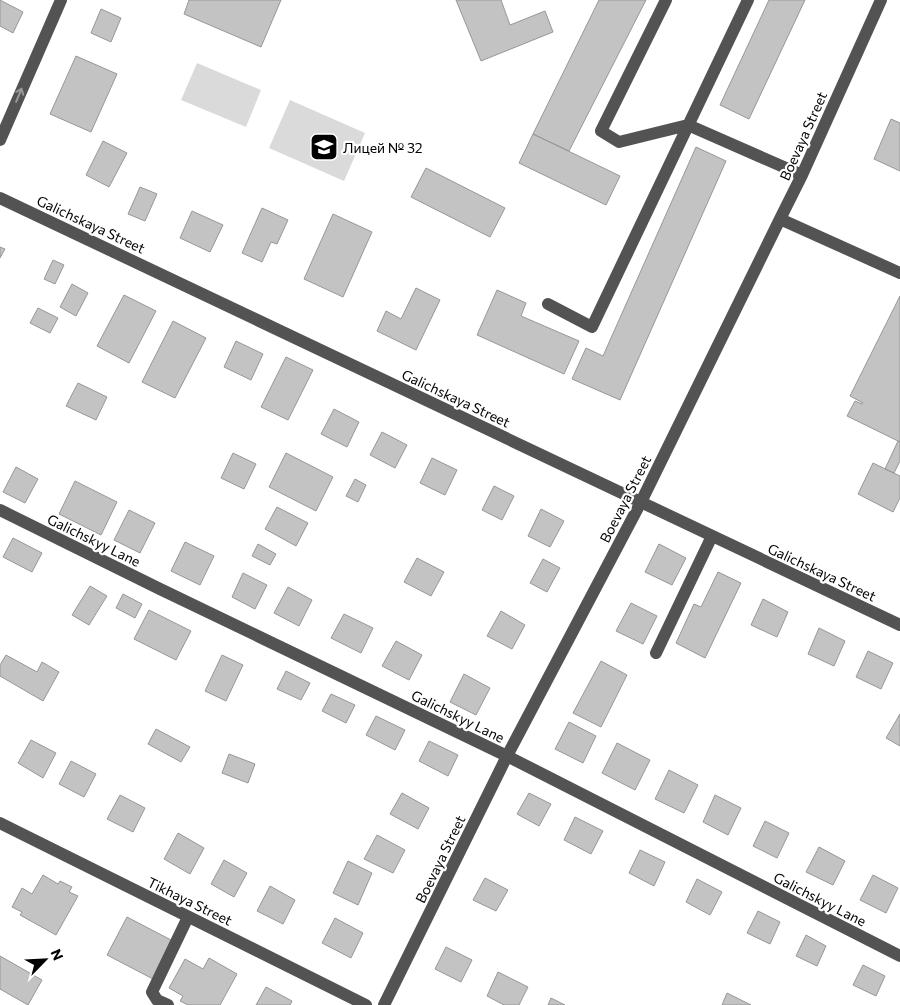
<svg xmlns="http://www.w3.org/2000/svg" width="900" height="1005" viewBox="0 0 900 1005" font-family="Commissioner,sans-serif">
  <style>
    .grass { fill: #dadada }
    .building { fill: #c3c3c3; stroke: #979797 }
    .lines { fill: none; stroke-linecap: round; stroke-linejoin: round }
    .minor { stroke: #535353; stroke-width: 12 }
    .oneway { stroke: #989898 }
    .labels { text-anchor: middle; dominant-baseline: central; stroke-width: 4.5; stroke-linejoin: round; paint-order: stroke }
    .street-label { font-size: 14px; fill: #000; stroke: #fff }
    .poi-label { font-size: 14px; fill: #000; stroke: #fff; text-anchor: start }
  </style>
  <rect width="100%" height="100%" fill="#fff"/>
  <path class="grass" d="M197 63 261 90 246 127 181 100Z
    M290 100 365 133 344 181 269 148Z"/>
  <path class="building" d="M0 0 23 12 13 33 0 26Z
    M189 0H281L261 47 184 14Z
    M456 0H501L510 25 545 11 553 32 481 61Z
    M599 0H646L569 151 533 134Z
    M769 0H805L749 119 720 105Z
    M101 9 121 18 111 42 91 33Z
    M76 56 117 74 91 132 50 114Z
    M891 119 900 123V171L874 159Z
    M533 134 620 176 606 205 519 163Z
    M103 141 127 153 109 187 86 175Z
    M696 147 726 161 620 400 572 379 586 348 603 356Z
    M426 168 505 208 490 237 411 197Z
    M140 187 157 194 145 221 128 214Z
    M262 208 288 220 277 244 271 242 262 262 242 253Z
    M192 211 223 225 210 252 180 238Z
    M333 214 372 232 343 297 304 279Z
    M0 247 5 249 0 258Z
    M53 260 64 265 55 284 44 279Z
    M72 284 88 293 76 316 60 307Z
    M416 288 440 300 416 350 377 331 386 311 401 319Z
    M497 290 526 303 521 316 579 341 564 374 477 335Z
    M124 295 156 311 129 363 97 346Z
    M900 296V442L847 416 855 401 862 404 863 403 850 396Z
    M38 308 58 318 50 333 30 323Z
    M173 321 206 338 175 398 142 382Z
    M236 341 263 354 251 380 224 367Z
    M286 357 313 370 288 420 261 407Z
    M78 383 107 397 96 420 66 406Z
    M334 409 359 422 347 447 321 434Z
    M382 432 407 445 395 468 370 455Z
    M898 441 900 442V461L894 473 885 469Z
    M233 453 256 464 244 489 221 478Z
    M286 453 333 477 316 511 269 487Z
    M432 458 457 470 445 495 420 483Z
    M873 463 900 476V498L893 512 858 494Z
    M16 467 38 479 25 503 3 492Z
    M355 479 366 485 358 502 346 496Z
    M75 481 117 502 101 535 59 514Z
    M494 486 514 496 502 520 482 510Z
    M277 507 308 523 296 546 265 529Z
    M541 509 564 521 550 547 528 536Z
    M129 510 155 523 140 553 114 540Z
    M13 538 42 553 32 572 3 557Z
    M185 542 214 556 200 585 171 571Z
    M258 544 276 554 270 565 252 556Z
    M659 544 686 558 672 585 645 572Z
    M417 558 444 572 431 596 404 582Z
    M543 559 560 568 547 592 530 583Z
    M718 572 741 583 705 658 676 643 694 604 701 607Z
    M243 573 267 585 255 609 232 597Z
    M90 586 107 596 89 625 72 615Z
    M288 587 312 600 299 626 274 613Z
    M123 594 142 604 135 618 116 608Z
    M763 599 788 612 777 637 751 625Z
    M631 603 657 616 643 644 616 631Z
    M149 610 191 631 176 660 134 639Z
    M501 611 525 625 512 649 487 636Z
    M344 614 373 628 361 653 331 638Z
    M819 628 845 641 834 666 808 654Z
    M396 641 422 655 409 680 382 666Z
    M868 651 893 663 881 689 856 677Z
    M6 655 37 672 42 662 59 672 43 701 0 676V665Z
    M222 655 243 665 226 701 205 691Z
    M601 661 627 675 601 727 573 713Z
    M286 671 310 683 301 700 277 689Z
    M464 674 490 688 476 715 450 702Z
    M331 694 355 705 346 723 322 711Z
    M900 714V746L886 738Z
    M376 716 405 730 395 750 366 735Z
    M569 722 596 736 583 763 555 749Z
    M156 729 190 747 181 762 148 744Z
    M31 740 56 753 43 778 18 763Z
    M429 741 458 755 448 776 419 761Z
    M617 743 650 760 635 790 602 773Z
    M229 754 255 764 248 783 222 773Z
    M71 761 96 774 84 797 59 784Z
    M669 770 698 785 684 813 655 799Z
    M402 793 429 808 418 829 390 814Z
    M529 793 551 804 539 826 517 814Z
    M120 795 145 808 133 832 107 819Z
    M715 795 741 808 728 835 703 822Z
    M575 817 603 831 591 854 564 840Z
    M765 821 789 833 777 858 753 846Z
    M178 833 204 848 190 874 164 859Z
    M377 835 405 850 393 873 364 859Z
    M819 847 845 861 833 885 806 872Z
    M640 850 665 862 654 886 629 873Z
    M224 860 247 873 234 897 211 884Z
    M348 861 372 873 358 905 333 893Z
    M43 875 58 884 60 881 72 887 69 892 78 896 56 935 20 915 22 912 12 907 22 888 32 894Z
    M873 875 898 888 886 913 860 900Z
    M485 878 508 890 496 911 473 900Z
    M697 879 722 892 710 915 686 902Z
    M270 886 295 900 283 924 257 911Z
    M758 911 780 922 770 944 747 933Z
    M127 917 173 941 153 979 107 955Z
    M335 918 363 933 351 958 322 943Z
    M806 935 826 946 817 966 796 956Z
    M446 947 472 960 461 982 435 969Z
    M0 956 42 980 28 1005 0 989Z
    M209 958 237 974 220 1005H188L180 1001 183 996 169 988 185 959 203 969Z
    M863 965 885 976 876 996 853 985Z
    M498 972 528 987 519 1005H504L487 996Z
    M266 987 292 1001 290 1005H256Z
    M727 993 751 1005H722Z
    M551 998 565 1005H548Z"/>
  <g class="lines">
    <path class="minor" d="M666 0 601 131 619 142 688 125 802 175
      M0 140 61 0
      M0 198 900 625
      M780 219 900 273
      M548 304 592 327 748 0
      M0 510 160 589 507 756 900 956
      M656 653 712 536
      M0 823 366 1005
      M168 1005 157 1000 152 992 188 917
      M384 1005 507 756 641 502 780 219 802 175 881 0"/>
  </g>
  <defs><path id="oneway-shaft" d="M-6 0H5M1.5-3L5.5 0L1.5 3" fill="none" stroke-width="1.6" stroke-linecap="round" stroke-linejoin="round" transform="scale(1.25)"/></defs>
  <use class="oneway" href="#oneway-shaft" transform="translate(19 95) rotate(-67)"/>
  <defs>
    <symbol id="school-square" viewBox="-11 -11 22 22"><rect x="-9" y="-9" width="18" height="18" rx="4" fill="#000" stroke="#fff"/><path d="M0-5L7-2L0 1L-7-2ZM-4 1L0 2.5L4 1V4Q0 6-4 4Z" fill="#fff"/></symbol>
  </defs>
  <g fill-rule="evenodd">
    <use href="#school-square" x="308" y="131" width="32" height="32"/>
  </g>
  <g class="labels">
    <g class="street-label">
      <text transform="translate(803 136) rotate(-66)">Boevaya Street</text>
      <text transform="translate(91 224) rotate(25)">Galichskaya Street</text>
      <text transform="translate(456 398) rotate(25)">Galichskaya Street</text>
      <text transform="translate(625 499) rotate(-63)">Boevaya Street</text>
      <text transform="translate(94 540) rotate(26)">Galichskyy Lane</text>
      <text transform="translate(822 572) rotate(25)">Galichskaya Street</text>
      <text transform="translate(458 716) rotate(26)">Galichskyy Lane</text>
      <text transform="translate(440 859) rotate(-64)">Boevaya Street</text>
      <text transform="translate(820 899) rotate(27)">Galichskyy Lane</text>
      <text transform="translate(190 901) rotate(26)">Tikhaya Street</text>
    </g>
    <g class="poi-label">
      <text x="343" y="147">Лицей № 32</text>
    </g>
  </g>
  <g transform="translate(45 960) rotate(66)" stroke="#ffffff" stroke-width="4" paint-order="stroke">
  <path d="M0-4L9 19L0 12L-9 19Z" fill="#000000"/>
  <text y="-8" font-size="14" font-weight="bold" text-anchor="middle" fill="#000000">N</text>
  </g>
</svg>
